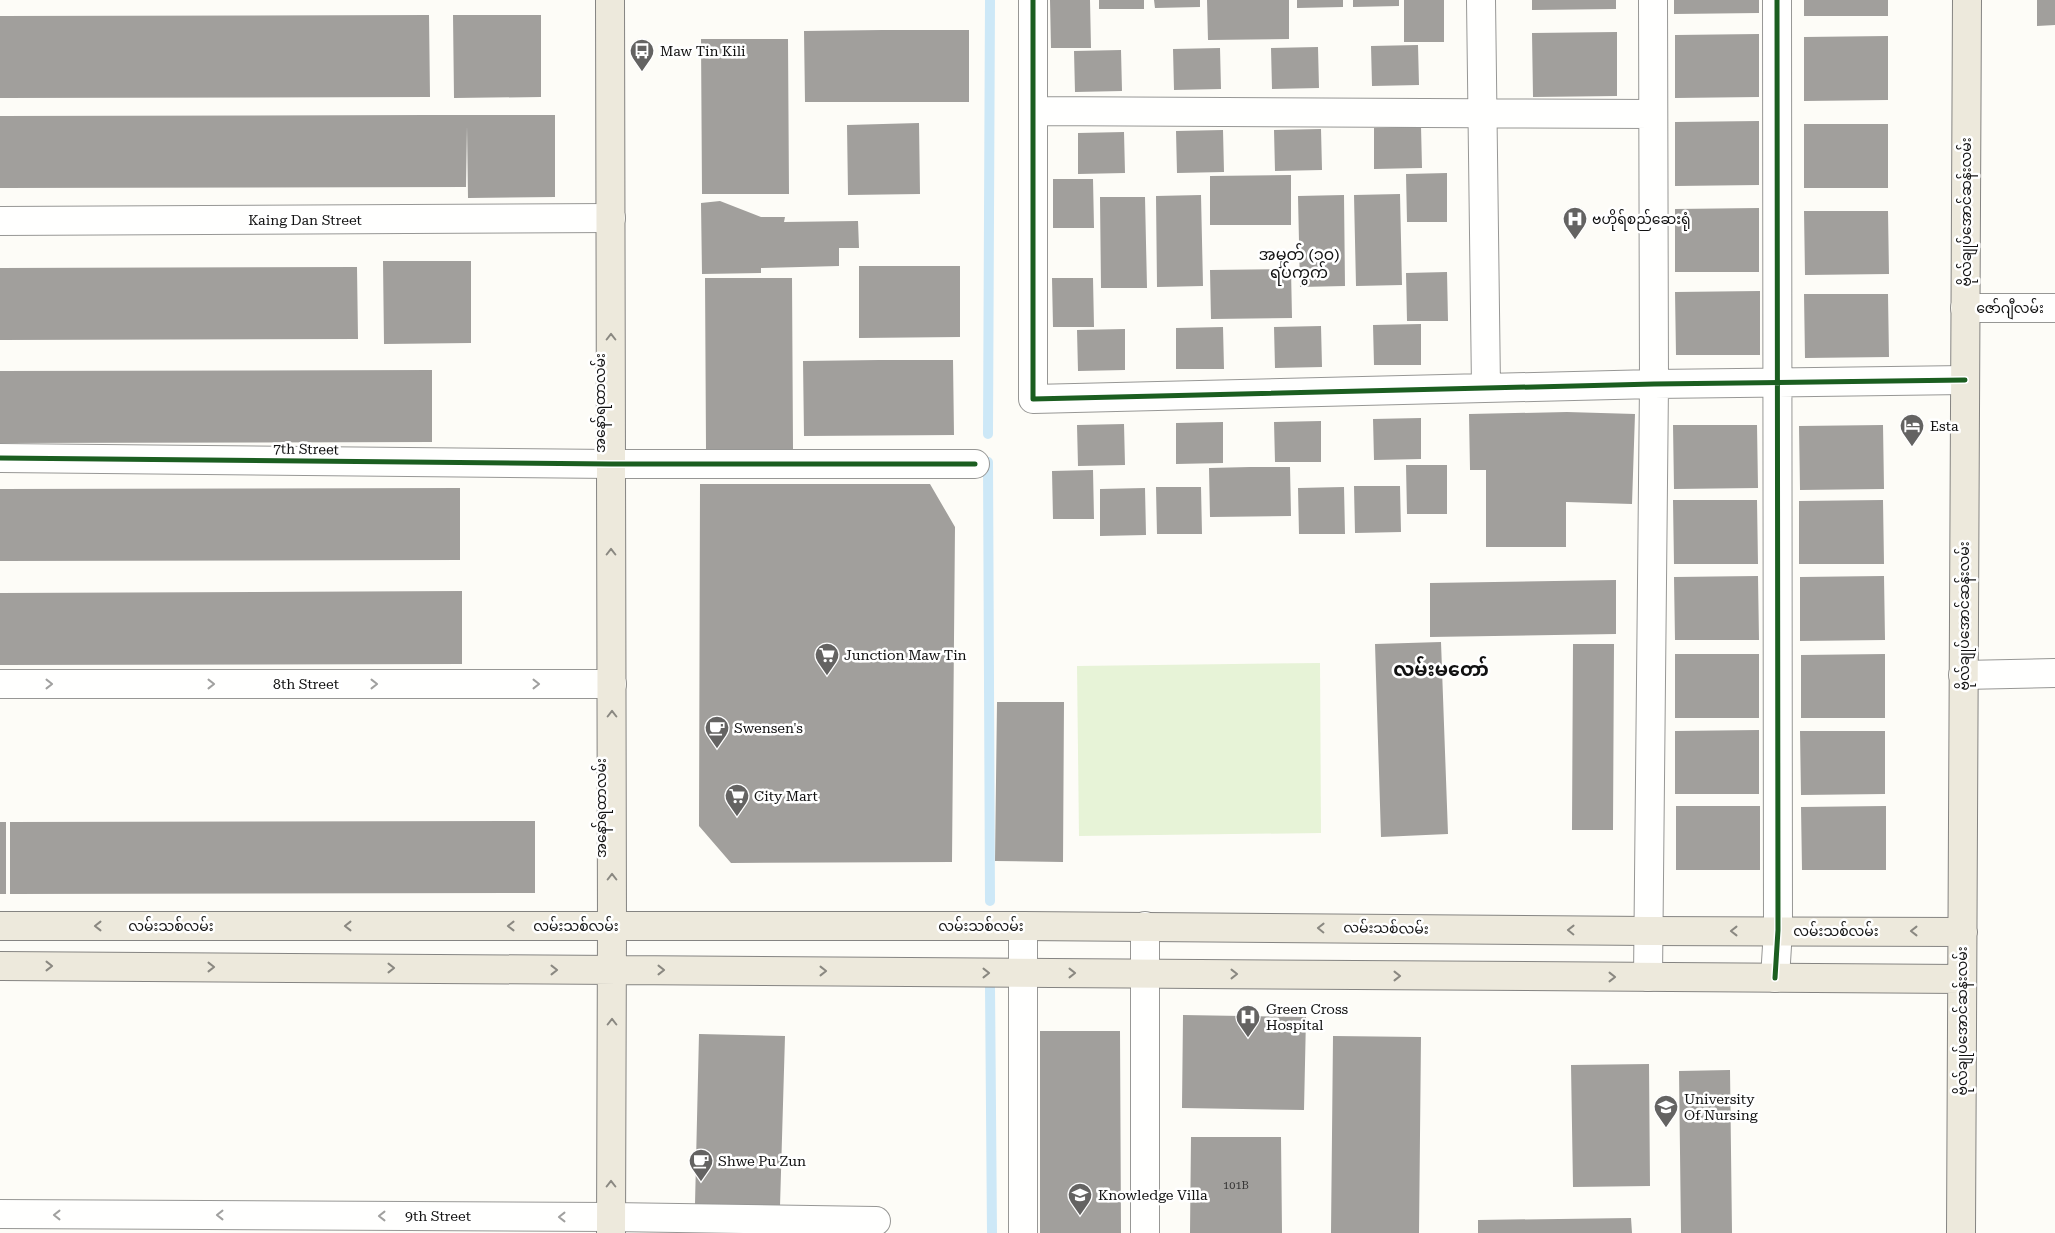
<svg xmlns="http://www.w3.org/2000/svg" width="2055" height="1233" viewBox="0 0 2055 1233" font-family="'Roboto Serif','Noto Sans Myanmar',serif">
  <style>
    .green { fill: #e7f3d7 }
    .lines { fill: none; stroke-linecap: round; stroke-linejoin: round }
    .stream { stroke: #cde8f7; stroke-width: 10 }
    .building { fill: #a19f9c }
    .minor-casing { stroke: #979795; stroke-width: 30 }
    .major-casing { stroke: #858482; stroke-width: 30 }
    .minor { stroke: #fffffe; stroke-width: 28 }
    .major { stroke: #ede9dc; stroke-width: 28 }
    .cycleway-casing { stroke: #fff; stroke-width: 8 }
    .cycleway { stroke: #1b5e20; stroke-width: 5 }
    .oneway { stroke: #8a8881 }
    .oneway2 { stroke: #a0a09f }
    .labels { text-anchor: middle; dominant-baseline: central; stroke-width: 5; stroke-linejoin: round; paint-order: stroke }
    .number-label { font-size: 11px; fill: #353434 }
    .poi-label { font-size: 14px; fill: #111; stroke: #fff; text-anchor: start }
    .street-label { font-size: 14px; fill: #111; stroke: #fff }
    .quarter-label { font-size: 16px; fill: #111; stroke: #fff }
    .district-label { font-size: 19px; font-weight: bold; fill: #111; stroke: #fff }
  </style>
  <rect width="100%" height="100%" fill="#fdfcf7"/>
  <path class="green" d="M1320 663 1321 833 1079 836 1077 666Z"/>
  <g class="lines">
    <path class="stream" d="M988 434 990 0
      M988 462 990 901
      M990 986 992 1233"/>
  </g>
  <path class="building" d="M1050 0H1090L1091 48H1051Z
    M1099 0H1144V9H1099Z
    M1154 0H1200V7L1155 8Z
    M1207 0H1289V39L1208 40Z
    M1297 0H1343V7L1297 8Z
    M1353 0H1399V6L1353 7Z
    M1404 0H1444V42H1404Z
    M1532 0H1616V9L1532 10Z
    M1674 0H1759V13L1674 14Z
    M1804 0H1888V16H1804Z
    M2037 0H2055V25L2037 26Z
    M429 15 430 97 0 98V16Z
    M453 15H541V97L454 98Z
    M882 30H969V102H805L804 31Z
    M1617 32V96L1533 97 1532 33Z
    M1759 34V97L1675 98V35Z
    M1888 36V100L1804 101V37Z
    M701 39H788L789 194H702Z
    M1418 45 1419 85 1372 86 1371 46Z
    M1318 47 1319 88 1272 89 1271 48Z
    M1220 48 1221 89 1174 90 1173 49Z
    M1121 50 1122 91 1075 92 1074 51Z
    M429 115H555V197L468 198 467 126 466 187 0 188V116Z
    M1759 121V185L1675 186V122Z
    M919 123 920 194 848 195 847 125Z
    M1804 124H1888V188H1804Z
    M1421 126 1422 168 1374 169V128Z
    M1321 129 1322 170 1275 171 1274 130Z
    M1223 130 1224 172 1177 173 1176 131Z
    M1124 132 1125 173 1078 174V133Z
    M1447 173V222H1407L1406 174Z
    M1291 175V225H1210V176Z
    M1053 179H1093L1094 228H1053Z
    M1400 194 1402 285 1356 286 1354 195Z
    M1201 195 1203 286 1157 287 1156 196Z
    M1344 195 1345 286 1300 287 1298 196Z
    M1100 197H1145L1147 288H1101Z
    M720 201 761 217H785L784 222 858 221 859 248H839V266L761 268V273L702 274 701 203Z
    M1759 208V272H1675V209Z
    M1804 211H1888L1889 274 1805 275Z
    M383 261H471V343L384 344Z
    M859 266H960V337L859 338Z
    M357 267 358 339 0 340V268Z
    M1291 269 1292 318 1211 319 1210 270Z
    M1447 272 1448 321H1407L1406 273Z
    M705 278H792L793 449H706Z
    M1052 278H1093L1094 327H1053Z
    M1760 291V355H1676L1675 292Z
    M1804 294H1888L1889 357 1805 358Z
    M1421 324V365H1374L1373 325Z
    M1321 326 1322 367 1275 368 1274 327Z
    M1223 327 1224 369H1176V328Z
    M1125 329V370L1078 371 1077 330Z
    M879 360H953L954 435 804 436 803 361Z
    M432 370V442L0 443V371Z
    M1567 412 1635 414 1632 504 1566 502V547H1486V470H1470L1469 414Z
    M1421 418V459L1374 460 1373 419Z
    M1321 421V462H1275L1274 422Z
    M1223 422V463L1176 464V423Z
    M1124 424 1125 465 1078 466 1077 425Z
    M1673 425H1757L1758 488 1674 489Z
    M1883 425 1884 489 1800 490 1799 426Z
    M1406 465H1447V514H1407Z
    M1250 467H1290L1291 516 1210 517 1209 468Z
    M1093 470 1094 519H1053L1052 471Z
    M700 484H930L955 527 952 862 731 863 699 826Z
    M1354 486H1400L1401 532 1355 533Z
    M1156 487H1201L1202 534H1157Z
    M1344 487 1345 534H1299L1298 488Z
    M460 488V560L0 561V489Z
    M1145 488 1146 535 1100 536V489Z
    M1673 500H1757L1758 564H1674Z
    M1883 500 1884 564H1799V501Z
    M1758 576 1759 640H1675L1674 577Z
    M1884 576 1885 640 1800 641V577Z
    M1616 580V634L1430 637V583Z
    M462 591V664L0 665V593Z
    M1441 642 1448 834 1381 837 1375 644Z
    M1573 644H1614L1613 830H1572Z
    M1675 654H1759V718H1675Z
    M1885 654V718H1801V655Z
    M997 702H1064L1063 862 995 861Z
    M1759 730V794H1675V731Z
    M1800 731H1885V794L1801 795Z
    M1676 806H1760V870H1676Z
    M1886 806V870H1802L1801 807Z
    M535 821V893L10 894V822Z
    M0 822H6V894H0Z
    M1183 1015 1306 1017 1304 1110 1182 1108Z
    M1040 1031H1120L1121 1233H1040Z
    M699 1034 785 1036 780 1206 695 1204Z
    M1333 1036 1421 1037 1419 1233H1331Z
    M1649 1064 1650 1186 1573 1187 1571 1065Z
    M1730 1070 1732 1233H1681L1679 1071Z
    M1191 1137H1281L1282 1233H1190Z
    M1631 1218 1632 1233H1478V1220Z"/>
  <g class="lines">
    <defs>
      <path id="minor" d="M1033 0V399L1654 384 1965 380
        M1481 0 1486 388
        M1033 111 1653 114
        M0 221 611 218
        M1965 308H2055
        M0 458 611 464H975
        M1963 675 2055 673
        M0 684H612
        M1023 926V1233
        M1648 977 1654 384 1653 0
        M1775 978 1778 930 1777 0
        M0 1214 611 1217 876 1221
        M1145 1233V926"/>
      <path id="major" d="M610 0 612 926 611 1233
        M0 926H1023L1648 931 1963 932
        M0 966 1962 979
        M1961 1233 1967 0"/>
    </defs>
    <use href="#minor" class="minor-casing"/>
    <use href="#major" class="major-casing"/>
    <use href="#minor" class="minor"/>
    <use href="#major" class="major"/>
    <defs>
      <path id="cycleway" d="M1033 0V399L1654 384 1965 380
        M0 458 611 464H975
        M1775 978 1778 930 1777 0"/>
    </defs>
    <use href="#cycleway" class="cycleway-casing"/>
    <use href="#cycleway" class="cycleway"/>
  </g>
  <defs><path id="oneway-chevron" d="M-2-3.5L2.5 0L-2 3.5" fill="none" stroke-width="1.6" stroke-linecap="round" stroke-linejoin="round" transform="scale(1.25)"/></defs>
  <g class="oneway">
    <use href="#oneway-chevron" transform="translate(611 337) rotate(-90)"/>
    <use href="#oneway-chevron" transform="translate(611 552) rotate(-90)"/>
    <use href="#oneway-chevron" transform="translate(612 714) rotate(-90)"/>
    <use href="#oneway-chevron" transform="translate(612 877) rotate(-90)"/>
    <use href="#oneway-chevron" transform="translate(98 926) rotate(180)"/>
    <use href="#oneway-chevron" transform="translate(348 926) rotate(180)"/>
    <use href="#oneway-chevron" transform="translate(511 926) rotate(180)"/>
    <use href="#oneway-chevron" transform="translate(1321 928) rotate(-179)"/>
    <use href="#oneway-chevron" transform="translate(1571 930) rotate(-179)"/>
    <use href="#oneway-chevron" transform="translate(1734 931) rotate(180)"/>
    <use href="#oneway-chevron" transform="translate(1914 931) rotate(-180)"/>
    <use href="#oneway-chevron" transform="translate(49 966)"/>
    <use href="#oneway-chevron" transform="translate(211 967)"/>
    <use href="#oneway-chevron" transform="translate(391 968)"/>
    <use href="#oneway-chevron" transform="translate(554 970)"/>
    <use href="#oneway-chevron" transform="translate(661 970)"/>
    <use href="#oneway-chevron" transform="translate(823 971)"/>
    <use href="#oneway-chevron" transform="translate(986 973)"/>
    <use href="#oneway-chevron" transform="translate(1072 973)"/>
    <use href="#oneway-chevron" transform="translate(1234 974)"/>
    <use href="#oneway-chevron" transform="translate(1397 976)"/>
    <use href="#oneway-chevron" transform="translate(1612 977)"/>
    <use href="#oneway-chevron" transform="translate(612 1022) rotate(-90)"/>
    <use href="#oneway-chevron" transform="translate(611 1184) rotate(-90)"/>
  </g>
  <g class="oneway2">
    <use href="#oneway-chevron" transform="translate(49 684)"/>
    <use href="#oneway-chevron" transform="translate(211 684)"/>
    <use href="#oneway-chevron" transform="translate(374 684)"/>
    <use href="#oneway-chevron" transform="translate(536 684)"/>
    <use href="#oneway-chevron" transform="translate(57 1215) rotate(-180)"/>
    <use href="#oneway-chevron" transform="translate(220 1215) rotate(-180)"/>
    <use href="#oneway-chevron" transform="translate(382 1216) rotate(-180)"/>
    <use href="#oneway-chevron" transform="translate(562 1217) rotate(-180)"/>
  </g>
  <defs>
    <symbol id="bus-pin" viewBox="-11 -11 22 30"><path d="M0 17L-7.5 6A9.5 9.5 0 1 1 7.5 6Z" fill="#646362" stroke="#fff"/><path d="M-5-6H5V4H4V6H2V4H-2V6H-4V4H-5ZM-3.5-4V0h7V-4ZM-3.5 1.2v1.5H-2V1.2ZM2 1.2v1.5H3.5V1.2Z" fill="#fff"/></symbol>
    <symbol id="hospital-pin" viewBox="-11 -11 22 30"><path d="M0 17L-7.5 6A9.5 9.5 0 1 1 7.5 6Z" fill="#646362" stroke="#fff"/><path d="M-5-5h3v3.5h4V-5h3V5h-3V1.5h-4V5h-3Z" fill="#fff"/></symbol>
    <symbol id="hotel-pin" viewBox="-11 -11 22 30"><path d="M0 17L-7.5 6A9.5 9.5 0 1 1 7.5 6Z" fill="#646362" stroke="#fff"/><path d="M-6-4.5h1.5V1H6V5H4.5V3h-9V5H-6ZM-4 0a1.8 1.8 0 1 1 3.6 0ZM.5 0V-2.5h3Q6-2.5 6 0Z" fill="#fff"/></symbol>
    <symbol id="supermarket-pin" viewBox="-11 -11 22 30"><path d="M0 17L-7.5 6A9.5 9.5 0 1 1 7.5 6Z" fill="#646362" stroke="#fff"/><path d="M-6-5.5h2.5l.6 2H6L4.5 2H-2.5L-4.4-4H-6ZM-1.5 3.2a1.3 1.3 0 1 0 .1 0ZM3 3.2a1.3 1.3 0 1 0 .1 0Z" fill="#fff"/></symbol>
    <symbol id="cafe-pin" viewBox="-11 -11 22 30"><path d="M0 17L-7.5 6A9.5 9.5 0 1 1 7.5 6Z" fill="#646362" stroke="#fff"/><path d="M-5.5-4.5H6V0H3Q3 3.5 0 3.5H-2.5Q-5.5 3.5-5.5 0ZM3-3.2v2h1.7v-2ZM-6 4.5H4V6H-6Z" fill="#fff"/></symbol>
    <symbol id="university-pin" viewBox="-11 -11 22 30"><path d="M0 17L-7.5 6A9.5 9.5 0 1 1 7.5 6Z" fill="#646362" stroke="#fff"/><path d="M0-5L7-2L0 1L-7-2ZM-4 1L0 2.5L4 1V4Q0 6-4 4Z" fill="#fff"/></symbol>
    <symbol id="school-pin" viewBox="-11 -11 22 30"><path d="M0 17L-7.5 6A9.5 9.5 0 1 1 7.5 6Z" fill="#646362" stroke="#fff"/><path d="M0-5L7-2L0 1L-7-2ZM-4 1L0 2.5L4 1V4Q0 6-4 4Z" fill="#fff"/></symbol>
  </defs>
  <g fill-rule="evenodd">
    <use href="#bus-pin" x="628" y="37" width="28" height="38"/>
    <use href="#hospital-pin" x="1561" y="205" width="28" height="38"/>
    <use href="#hotel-pin" x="1898" y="412" width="28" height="38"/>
    <use href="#supermarket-pin" x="813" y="641" width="28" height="38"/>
    <use href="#cafe-pin" x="703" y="714" width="28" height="38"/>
    <use href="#supermarket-pin" x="723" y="782" width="28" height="38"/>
    <use href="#hospital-pin" x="1234" y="1003" width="28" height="38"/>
    <use href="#university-pin" x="1652" y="1093" width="28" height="38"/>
    <use href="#cafe-pin" x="687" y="1147" width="28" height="38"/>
    <use href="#school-pin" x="1066" y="1181" width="28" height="38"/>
  </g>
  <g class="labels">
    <g class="number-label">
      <text x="1236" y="1185">101B</text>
    </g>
    <g class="poi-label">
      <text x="660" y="51">Maw Tin Kili</text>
      <text x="1592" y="219">ဗဟိုရ်စည်ဆေးရုံ</text>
      <text x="1930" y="426">Esta</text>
      <text x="844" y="655">Junction Maw Tin</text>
      <text x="734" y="728">Swensen's</text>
      <text x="754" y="796">City Mart</text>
      <text x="1266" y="1009">Green Cross<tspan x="1266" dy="16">Hospital</tspan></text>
      <text x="1684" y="1099">University<tspan x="1684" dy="16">Of Nursing</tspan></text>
      <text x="718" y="1161">Shwe Pu Zun</text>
      <text x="1098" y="1195">Knowledge Villa</text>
    </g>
    <g class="street-label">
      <text transform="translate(1966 212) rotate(-90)">ဗိုလ်ချုပ်အောင်ဆန်းလမ်း</text>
      <text x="305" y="220">Kaing Dan Street</text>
      <text x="2010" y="308">ဇော်ဂျီလမ်း</text>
      <text transform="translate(600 403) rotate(-90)">အနော်ရထာလမ်း</text>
      <text transform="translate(306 449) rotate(1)">7th Street</text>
      <text transform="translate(1964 616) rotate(-90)">ဗိုလ်ချုပ်အောင်ဆန်းလမ်း</text>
      <text x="306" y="684">8th Street</text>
      <text transform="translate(601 808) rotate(-90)">အနော်ရထာလမ်း</text>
      <text x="171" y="926">လမ်းသစ်လမ်း</text>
      <text x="576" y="926">လမ်းသစ်လမ်း</text>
      <text x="981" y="926">လမ်းသစ်လမ်း</text>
      <text transform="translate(1386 928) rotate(1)">လမ်းသစ်လမ်း</text>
      <text x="1836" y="931">လမ်းသစ်လမ်း</text>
      <text transform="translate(1962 1021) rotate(-90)">ဗိုလ်ချုပ်အောင်ဆန်းလမ်း</text>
      <text x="438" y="1216">9th Street</text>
    </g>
    <g class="quarter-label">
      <text x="1299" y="254">အမှတ် (၁၀)<tspan x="1299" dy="18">ရပ်ကွက်</tspan></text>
    </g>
    <g class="district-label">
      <text x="1441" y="669">လမ်းမတော်</text>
    </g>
  </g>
</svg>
